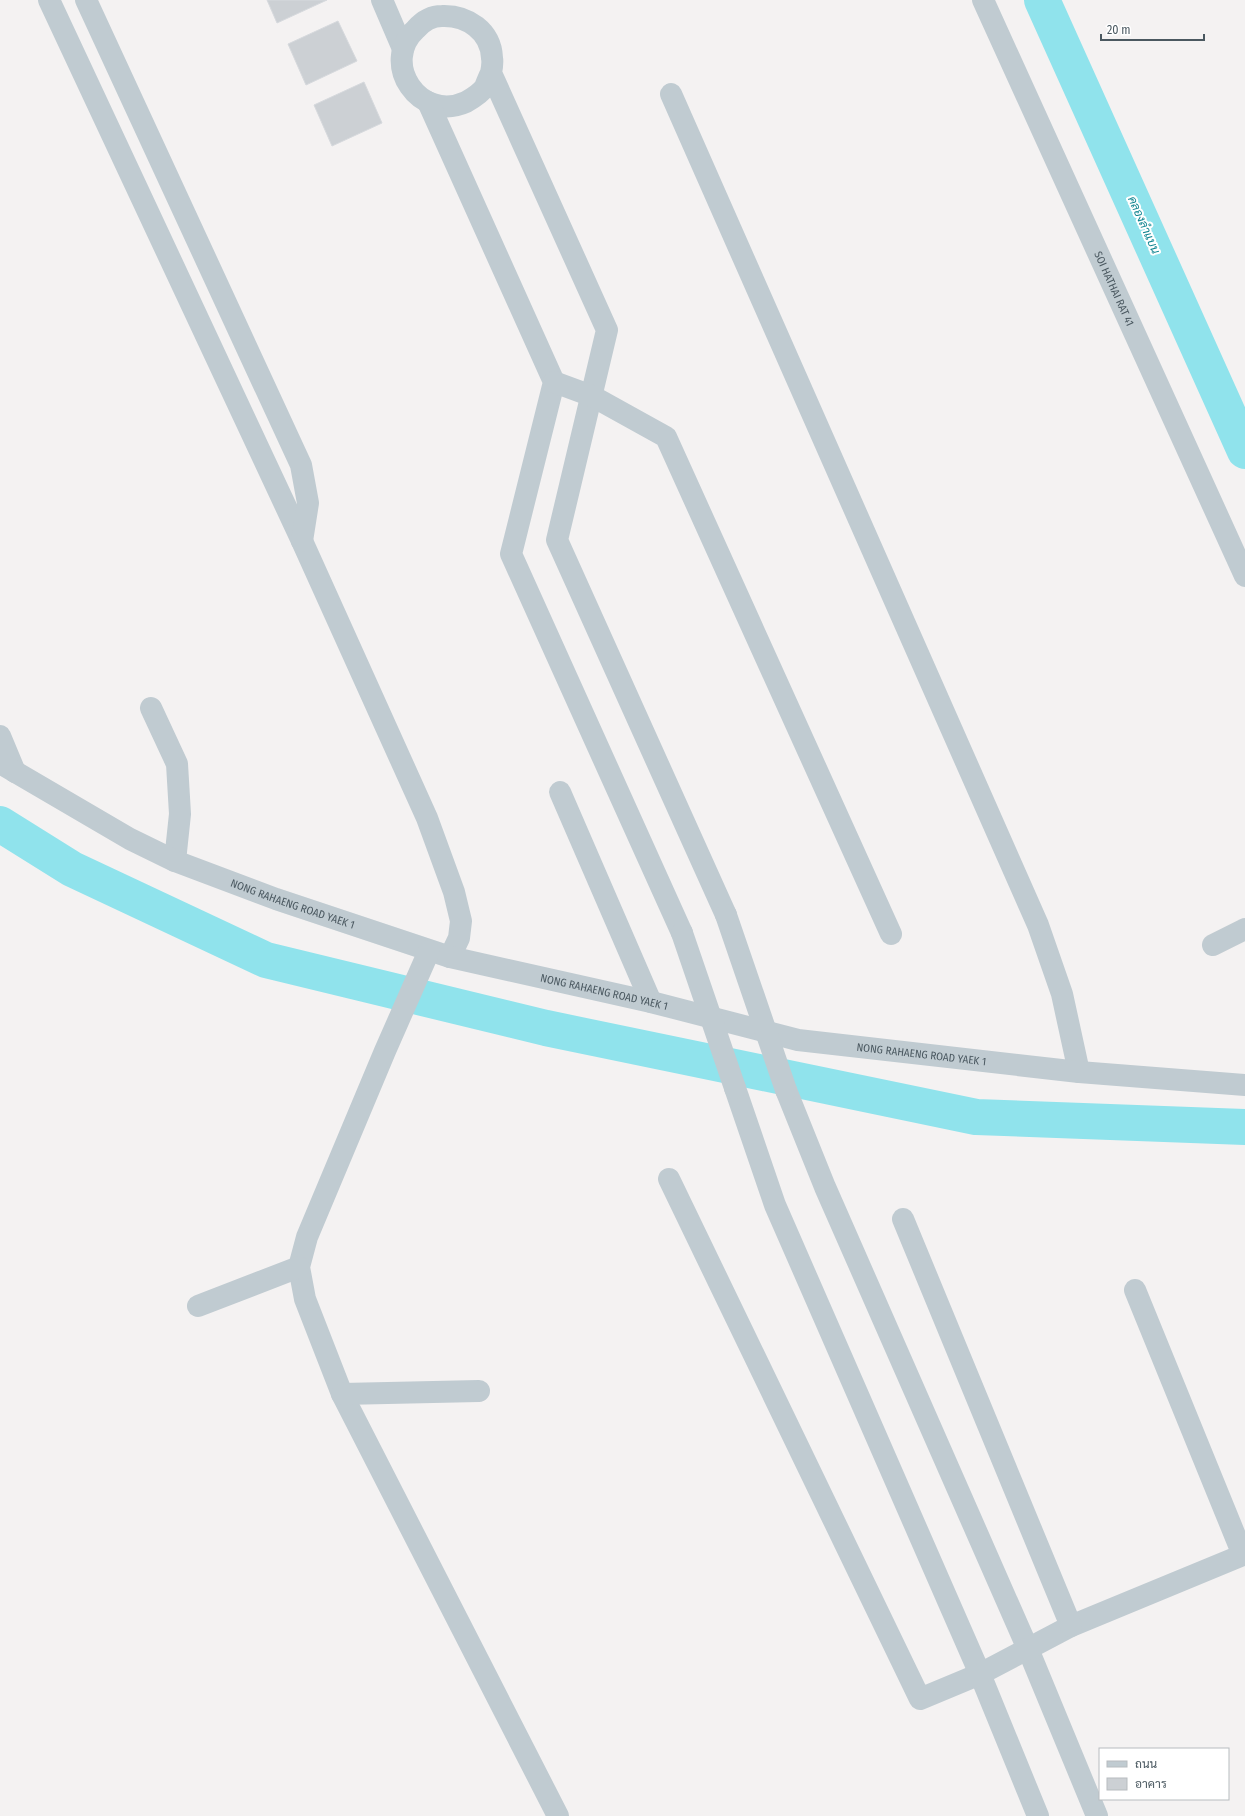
<svg xmlns="http://www.w3.org/2000/svg" width="1245" height="1816" viewBox="0 0 1245 1816" font-family="'Fira Sans Condensed',Sarabun,sans-serif">
  <style>
    .lines { fill: none; stroke-linecap: round; stroke-linejoin: round }
    .canal { stroke: #90e3ec; stroke-width: 36 }
    .building { fill: #ccd0d4; stroke: #d6d9dd }
    .minor { stroke: #c0cbd1; stroke-width: 22 }
    .minor-bridge { stroke: #c0cbd1; stroke-width: 22 }
    .labels { text-anchor: middle; dominant-baseline: central; stroke-width: 4; stroke-linejoin: round; paint-order: stroke }
    .street-label { font-size: 11px; fill: #4a5860; stroke: #fff }
    .water-label { font-size: 12px; font-style: italic; fill: #0e838f; stroke: #fff }
  </style>
  <rect width="100%" height="100%" fill="#f4f2f2"/>
  <g class="lines">
    <path class="canal" d="M1042 0 1245 451
      M0 824 72 869 266 960 546 1028 976 1117 1245 1127"/>
  </g>
  <path class="building" d="M267 0H327L277 23Z
    M338 21 357 61 306 85 288 44Z
    M364 82 382 123 332 146 314 105Z"/>
  <g class="lines">
    <g class="minor">
      <path d="M49 0 302 541 427 818 454 892 461 921 459 938 450 957"/>
      <path d="M86 0 301 465 308 503 302 541"/>
      <path d="M382 0 403 49"/>
      <path id="s1" d="M983 0 1245 576"/>
      <path d="M491 73C489 77 487 82 485 87 481 93 473 98 466 102 420 123 379 63 416 29 423 21 432 16 442 16 467 15 491 31 492 58 493 63 492 68 491 73L607 330 557 540 726 915"/>
      <path d="M671 94 1038 925 1062 994 1079 1072"/>
      <path d="M428 102 554 382 511 554 682 933"/>
      <path d="M554 382 592 396 666 437 891 934"/>
      <path d="M151 708 177 764 180 814 175 861"/>
      <path d="M0 736 15 772"/>
      <path id="s2" d="M0 763 130 839 175 861 276 899 450 957 651 1002 798 1040 1079 1072 1245 1085"/>
      <path d="M560 792 651 1002"/>
      <path d="M1213 945 1245 929"/>
      <path d="M429 951 385 1051 307 1237 299 1267 305 1299 342 1394 558 1816"/>
      <path d="M735 1088 775 1205 980 1674 1038 1816"/>
      <path d="M786 1090 825 1187 1028 1649 1097 1816"/>
      <path d="M669 1179 920 1699 980 1674 1071 1626 1243 1555 1135 1290"/>
      <path d="M903 1219 1071 1626"/>
      <path d="M198 1306 299 1267"/>
      <path d="M342 1394 479 1391"/>
    </g>
    <path class="minor-bridge" d="M726 915 786 1090
      M682 933 735 1088"/>
  </g>
  <g class="labels">
    <g class="street-label">
      <text stroke="none"><textPath href="#s1" startOffset="317">SOI HATHAI RAT 41</textPath></text>
      <text stroke="none"><textPath href="#s2" startOffset="326">NONG RAHAENG ROAD YAEK 1</textPath></text>
      <text stroke="none"><textPath href="#s2" startOffset="650">NONG RAHAENG ROAD YAEK 1</textPath></text>
      <text stroke="none"><textPath href="#s2" startOffset="974">NONG RAHAENG ROAD YAEK 1</textPath></text>
    </g>
    <g class="water-label">
      <text transform="translate(1144 225) rotate(66)">คลองลำแบน</text>
    </g>
  </g>
  <rect x="1099" y="1748" width="130" height="52" fill="#ffffff" stroke="#b7bcbf"/>
  <rect x="1107" y="1761" width="20" height="6" fill="#c0cbd1" stroke="#b7bcbf"/>
  <text x="1135" y="1768" font-size="12" fill="#4a5860">ถนน</text>
  <rect x="1107" y="1778" width="20" height="12" fill="#ccd0d4" stroke="#b7bcbf"/>
  <text x="1135" y="1788" font-size="12" fill="#4a5860">อาคาร</text>
  <path d="M1101 34v6h103v-6" fill="none" stroke="#4a5860" stroke-width="2"/>
  <text x="1107" y="34" font-size="12" fill="#4a5860" stroke="#ffffff" stroke-width="3" paint-order="stroke">20 m</text>
</svg>
